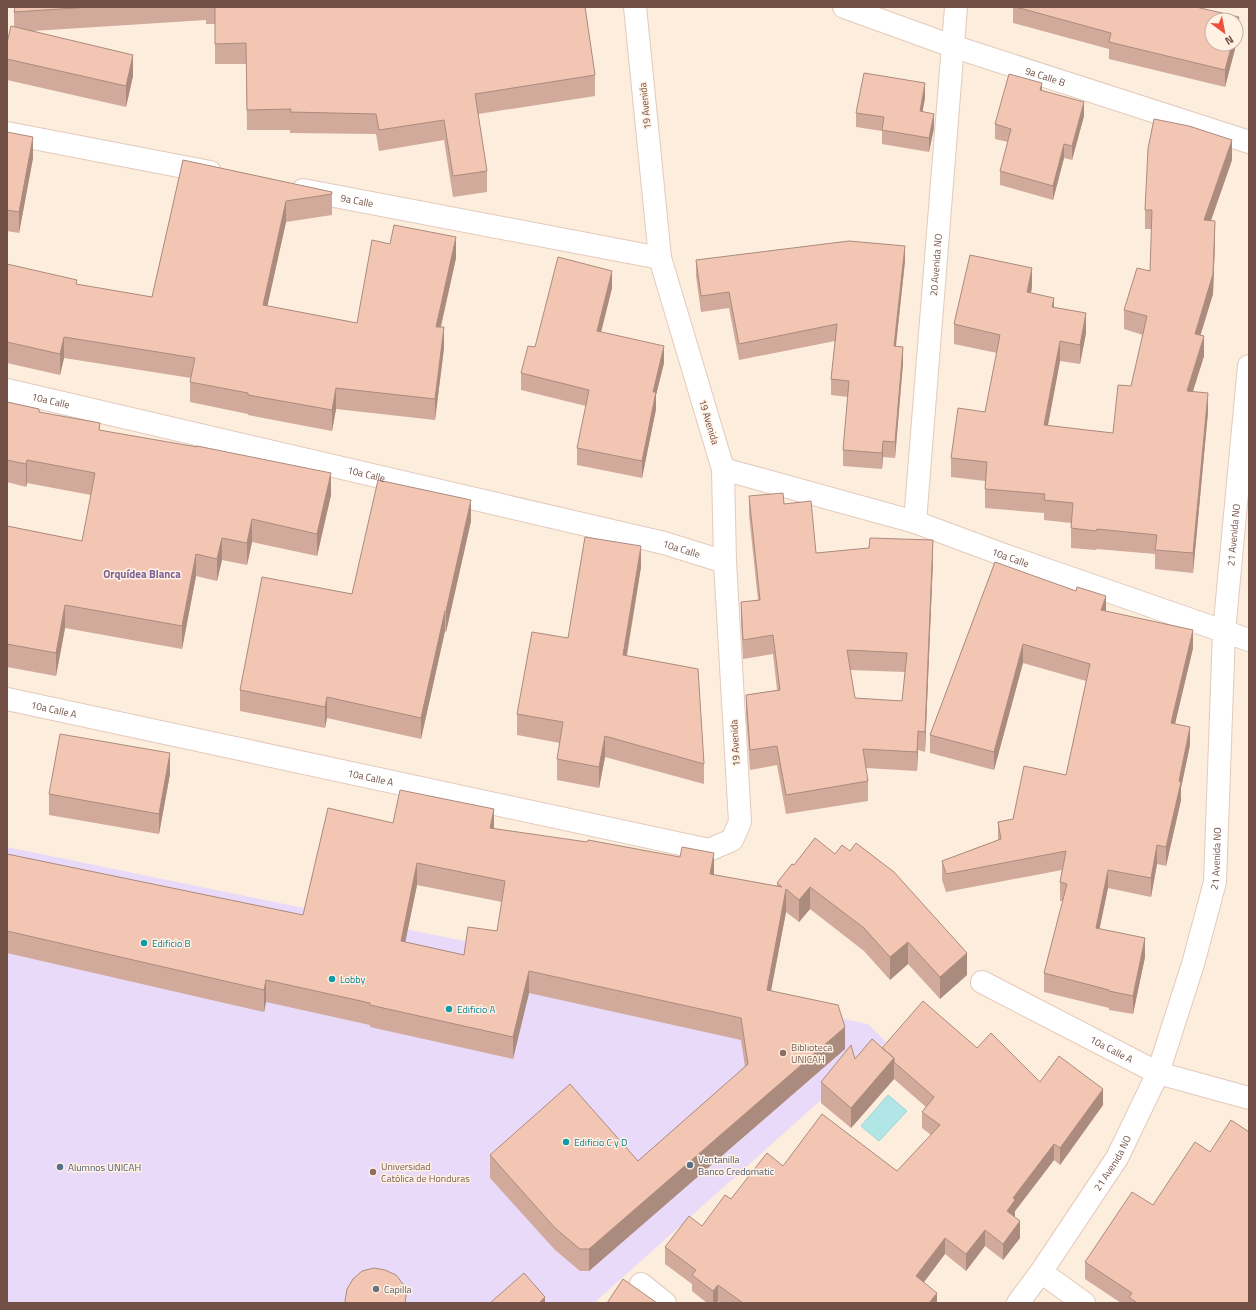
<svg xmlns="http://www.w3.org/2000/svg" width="1256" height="1310" viewBox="0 0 1256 1310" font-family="'Titillium Web',sans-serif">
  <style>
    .education { fill: #eadaf9 }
    .water { fill: #b2e5e6; stroke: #98d6d8 }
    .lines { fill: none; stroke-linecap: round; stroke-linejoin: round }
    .minor-casing { stroke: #e3cabc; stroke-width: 24 }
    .tertiary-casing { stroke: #e3cabc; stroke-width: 24 }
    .minor { stroke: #fff; stroke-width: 22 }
    .tertiary { stroke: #fff; stroke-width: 22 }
    .wall { fill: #d1aa9b; fill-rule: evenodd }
    .shaded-wall { fill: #aa8b7e }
    .building { fill: #f3c6b4; stroke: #aa8b7e; fill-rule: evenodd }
    .culture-dot { fill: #0f9aa8; stroke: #fff1e4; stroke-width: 1.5 }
    .education-dot { fill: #8d6e63; stroke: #fff1e4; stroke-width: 1.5 }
    .service-dot { fill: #5c6f8a; stroke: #fff1e4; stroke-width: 1.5 }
    .worship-dot { fill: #6b7280; stroke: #fff1e4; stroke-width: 1.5 }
    .labels { text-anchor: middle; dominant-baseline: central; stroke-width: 3; stroke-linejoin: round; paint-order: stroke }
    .street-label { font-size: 10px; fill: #735045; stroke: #fff1e4 }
    .culture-label { font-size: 10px; fill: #0d838f; stroke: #fff1e4; text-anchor: start }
    .education-label { font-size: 10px; fill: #785e54; stroke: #fff1e4; text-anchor: start }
    .service-label { font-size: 10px; fill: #4e5e75; stroke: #fff1e4; text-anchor: start }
    .worship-label { font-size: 10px; fill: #5b616d; stroke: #fff1e4; text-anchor: start }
    .neighbourhood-label { font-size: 11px; font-weight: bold; fill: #7e6097; stroke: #fff1e4 }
  </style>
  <rect width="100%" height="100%" fill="#fdeddd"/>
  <path class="education" d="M7 847 868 1024 886 1042 594 1303H7Z"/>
  <path class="water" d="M888 1095 907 1111 879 1141 861 1126Z"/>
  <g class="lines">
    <defs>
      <g id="minor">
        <path id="s1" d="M844 7 952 46 1249 142"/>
        <path d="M7 133 210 172"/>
        <path id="s2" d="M303 190 660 258"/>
        <path id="s3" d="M7 390 664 543 725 562"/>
        <path id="s4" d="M723 469 915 522 1004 555 1249 640"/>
        <path id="s5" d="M915 522 956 7"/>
        <path id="s6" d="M7 699 709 850 732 840 740 822 725 562 723 469 660 258 635 7"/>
        <path id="s7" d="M982 982 1158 1073 1249 1098"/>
        <path d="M1041 1272 1084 1303"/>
        <path d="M641 1284 665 1303"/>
      </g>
      <g id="tertiary">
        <path id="s8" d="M1018 1303 1041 1272 1117 1158 1158 1073 1193 964 1215 882 1224 632 1249 366"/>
      </g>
    </defs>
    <use href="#minor" class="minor-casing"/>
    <use href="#tertiary" class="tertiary-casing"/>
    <use href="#minor" class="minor"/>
    <use href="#tertiary" class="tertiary"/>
  </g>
  <path class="wall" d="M15 7H585L595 75V96L478 114 487 171V192L453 197 444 140 379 151 376 134 290 133V130H247L246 64H215V24H206V20L33 31 133 76 126 107 7 80V43L14 27V12Z
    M1013 7H1016L1239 34 1225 87 1109 59V49L1013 23Z
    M1042 90 1084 116 1072 160 1064 158 1053 200 1000 185V171L1008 142 995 139V124Z
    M925 98 922 112 934 128 929 152 882 144V131L856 127V113Z
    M7 132 33 158 19 233 7 231Z
    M183 160 332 192V215L286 222 267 306 357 323 390 244 456 258 441 327 444 348 435 420 336 409 332 431 248 415V414L190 402V382L191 378 64 358 60 375 7 363V264L77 285 152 297Z
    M1232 160 1211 221 1215 240 1213 294 1200 336 1204 356 1193 391 1208 412 1193 573 1155 569V554L1097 549 1096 550 1071 548V523L1044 520V513L985 508V481L951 477V458L985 412 997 353 954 344V324L1032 287 1031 293 1054 307 1086 333 1080 364 1060 361 1048 426 1113 433 1131 386 1143 335 1124 329V310L1150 271 1152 229H1145V210Z
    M696 260 905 261 896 346 903 363 895 458 883 457 882 469 843 466V450L848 397 831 395V379L835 341 739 360 729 308 701 312 696 276Z
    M612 288 601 332 664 363 656 395V409L642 478 577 465V448L586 406 521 390V373L535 347Z
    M7 402 100 430 331 495 317 556 252 542 247 565 222 560 217 581 196 576 182 649 65 628 56 676 7 667V526L82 541 91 495 27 483 26 487 7 482Z
    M749 496 784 504 816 553 933 560 925 752 918 750 917 771 866 768 868 781V801L786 814 777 765 750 770 746 714V695L777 690 773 654 743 659 741 622V602L758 600 749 515ZM850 670 905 672 902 701 855 698Z
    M471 521 446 632 445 631 421 739 327 718 325 728 240 711V690L352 594Z
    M995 562 1106 611 1193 648 1175 723 1190 745 1181 788V800L1166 866 1157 864 1151 897 1108 888 1099 929 1145 957 1133 1014 1109 1010V1008L1044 992V973L1063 901H1060V882L1062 870 946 892 942 880V861L998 840V822L1013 819 1066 775 1086 681 1023 663 994 770 930 753V735Z
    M641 567 627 656 704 764V784L605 757 599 788 557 780V759L560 743 517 735V714L568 638Z
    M170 774 159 834 49 815V794Z
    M393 823 494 828 714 875 777 886V883L792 864 967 975 940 999 908 964 890 980 864 951 810 909 799 922 786 912 771 990 845 1049 589 1271H580L555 1250 490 1178V1155L638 1161 745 1067 741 1040 529 993 513 1059 370 1027V1025L266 1002 264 1012 7 953V854L303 915ZM417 885 502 902 497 931 464 955 405 942Z
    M882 1048H977L1040 1082 1103 1105 1060 1165 1054 1160 1015 1211V1217L1020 1238 1003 1260 985 1246 966 1271 945 1254 923 1282 937 1303H721L718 1301 717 1303H707L692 1291V1284L665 1264V1247L702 1226 731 1199 783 1166 897 1171 931 1135 922 1128V1112L926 1107 894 1079 851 1128 821 1103V1082L855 1059Z
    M1210 1152 1249 1303H1121L1085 1279V1262L1153 1205Z"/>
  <path class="shaded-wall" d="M1239 17V34L1225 87V70L1232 44H1236V28Z
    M133 55V76L126 107V86Z
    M925 83V98L920 126V111Z
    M1042 83V97L1040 90Z
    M1084 102V116L1072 160V146Z
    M934 114V128L929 152V138Z
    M33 137V158L19 233V212Z
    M1232 140V160L1204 240V220Z
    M1064 144V158L1053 200V186Z
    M286 201V222L263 326V305Z
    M1215 221V240L1213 294 1195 353V334Z
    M456 237V258L436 347V327Z
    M905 246V261L894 362V346Z
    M1032 268V287L1027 312V292Z
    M612 271V288L597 348V331Z
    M1054 298V318L1052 307Z
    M1086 313V333L1080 364V345Z
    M444 327V348L435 420V399Z
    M1204 336V356L1187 410V391Z
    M64 337V358L60 375V354Z
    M1060 341V361L1044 445V425Z
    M664 346V363L656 395V409L642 478V461L653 392Z
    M903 347V363L895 458V442Z
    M336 388V409L332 431V410Z
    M1208 393V412L1193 573V553Z
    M883 441V457L882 469V453Z
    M27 460V483L26 487V464Z
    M331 473V495L317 556V534Z
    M471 500V521L446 632V611Z
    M252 519V542L247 565V543Z
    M222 538V560L217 581V559Z
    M933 540V560L925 752V732Z
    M641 546V567L623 676V655Z
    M196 554V576L182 649V626Z
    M1106 596V614L1101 610Z
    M65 605V628L56 676V653Z
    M445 611V631L421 739V718Z
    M1193 630V648L1171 741V723Z
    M1023 644V663L994 770V752Z
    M327 697V718L325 728V707Z
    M1190 727V745L1181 788V800L1166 866V847L1179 781Z
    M918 731V750L917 771V752Z
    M605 736V757L599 788V767Z
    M170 753V774L159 834V814Z
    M494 809V832L490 828Z
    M1157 845V864L1151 897V878Z
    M714 853V876L710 874Z
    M417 863V885L401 963V941Z
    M1108 870V888L1096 946V928Z
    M810 887V909L799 922V900Z
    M786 889V912L767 1012V990Z
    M1145 938V957L1133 1014V996Z
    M908 942V964L890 980V957Z
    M967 953V975L940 999V977Z
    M529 971V993L513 1059V1037Z
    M266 980V1002L264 1012V990Z
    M845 1027V1049L589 1271V1249Z
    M894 1058V1079L851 1128V1108Z
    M1103 1089V1105L1060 1165V1148Z
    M1054 1144V1160L1015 1211V1216L1007 1228V1211L1013 1198Z
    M1020 1221V1238L1003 1260V1244Z
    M985 1230V1246L966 1271V1254Z
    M945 1238V1254L916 1293V1276Z
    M718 1285V1301L717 1303H713V1291Z
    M937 1293V1303H929Z
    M545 1297V1303H539Z"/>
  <path class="building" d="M15 7H90L14 12Z
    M215 7H585L595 75 475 94 487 171 453 176 444 120 379 130 376 114 290 112 291 109 247 110 246 43 215 44Z
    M1016 7H1196L1239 17 1236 28V20H1212V44H1232L1225 70 1109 42 1111 33Z
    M11 26 133 55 126 86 7 59V43Z
    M864 73 925 83 920 111 934 114 929 138 882 130 884 117 856 113Z
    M1009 74 1042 83 1040 90 1084 102 1072 146 1064 144 1053 186 1000 171 1011 129 995 124Z
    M1154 119 1189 126 1232 140 1204 220 1215 221 1213 274 1195 334 1204 336 1187 391 1208 393 1193 553 1155 550 1157 535 1097 529 1096 531 1071 528 1073 503 1044 500 1045 494 985 489 987 462 951 458 958 408 985 412 1000 335 954 324 970 255 1032 268 1027 292 1054 298 1052 307 1086 313 1080 345 1060 341 1044 425 1113 433 1118 385 1131 386 1147 316 1124 310 1137 268 1150 271 1152 210H1145L1148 149Z
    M7 132 33 137 19 212 7 210Z
    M183 160 332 192V194L286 201 263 305 357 323 372 240 390 244 394 225 456 237 436 327H444L435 399 336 388 332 410 248 395V393L190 382 195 358 64 337 60 354 7 342V264L77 280 76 284 152 297Z
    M849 241 905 246 894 346 903 347 895 442 883 441 882 453 843 450 849 381 831 379 837 324 739 344 729 292 701 296 696 260Z
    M558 257 612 271 597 331 664 346 653 392H656L642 461 577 448 589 390 521 373 528 346 535 347Z
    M7 402 39 409V412L100 423 99 430 197 447V446L331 473 317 534 252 519 247 543 222 538 217 559 196 554 182 626 65 605 56 653 7 644V526L82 541 95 473 27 460 26 464 7 460Z
    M378 480 471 500 446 611H445L421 718 327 697 325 707 240 690 262 577 352 594Z
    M783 493 784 504 811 501 816 553 869 548 870 538 933 540 925 732 918 731 917 752 863 749 868 781 786 795 777 746 750 750 746 695 780 690 773 635 743 640 741 602 760 600 749 496ZM847 650 907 653 902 701 855 698Z
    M585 537 641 546 623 655 698 669 704 764 605 736 599 767 557 759 563 722 517 714 532 632 568 638Z
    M995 562 1076 591 1077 587 1106 596 1101 610 1193 630 1171 723 1190 727 1179 781 1181 782 1166 847 1157 845 1151 878 1108 870 1096 928 1145 938 1133 996 1109 991V990L1044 973 1067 884 1060 882 1066 851 946 874 942 861 1001 839 998 822 1013 819 1024 766 1066 775 1090 664 1023 644 994 752 930 735Z
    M60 734 170 753 159 814 49 794Z
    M400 790 494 809 490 828 587 842 588 840 680 857 682 847 714 853 710 874 782 887 777 883 792 864 794 865 815 838 835 854 842 845 850 851 856 843 894 872 967 953 940 977 908 942 890 957 864 928 810 887 799 900 786 889 767 990 838 1005 845 1027 589 1249H580L555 1228 490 1155 570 1084 638 1161 748 1064 741 1018 529 971 513 1037 370 1005V1003L266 980 264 990 7 931V854L303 915 328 808 393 823ZM417 863 505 881 497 931 468 927 464 955 401 941Z
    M923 1001 977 1048 991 1033 1040 1082 1059 1056 1103 1089 1060 1148 1054 1144 1013 1198 1015 1200 1007 1211 1020 1221 1003 1244 985 1230 966 1254 945 1238 916 1276 937 1293 929 1303H743L718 1285 713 1291 692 1275 696 1270 665 1247 689 1216 702 1226 725 1195 731 1199 767 1153 783 1166 822 1114 897 1171 940 1125 922 1112 934 1097 894 1062V1058L882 1048Z
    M872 1039 894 1058 851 1108 821 1082 851 1045 855 1059Z
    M1231 1120 1249 1132V1303H1137L1129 1297 1132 1293 1085 1262 1132 1192 1153 1205 1195 1142 1210 1152Z
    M374 1268 385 1270 396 1275 403 1284 406 1296 405 1303H346L345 1301 347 1289 353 1279 362 1271Z
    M524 1273 545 1297 539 1303H490Z
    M623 1279 657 1303H607Z"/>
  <g class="culture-dot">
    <circle cx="144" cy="943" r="4"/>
    <circle cx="332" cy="979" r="4"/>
    <circle cx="449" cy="1009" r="4"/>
    <circle cx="566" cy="1142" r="4"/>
  </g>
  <g class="education-dot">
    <circle cx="783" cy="1053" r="4"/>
    <circle cx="373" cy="1172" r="4"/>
  </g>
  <g class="service-dot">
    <circle cx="690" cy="1165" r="4"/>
    <circle cx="60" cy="1167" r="4"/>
  </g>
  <circle class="worship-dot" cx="376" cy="1289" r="4"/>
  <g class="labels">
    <g class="street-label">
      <text stroke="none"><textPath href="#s1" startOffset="213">9a Calle B</textPath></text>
      <text transform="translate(645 106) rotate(-96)">19 Avenida</text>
      <text stroke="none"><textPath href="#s2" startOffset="55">9a Calle</textPath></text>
      <text stroke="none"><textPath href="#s5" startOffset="258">20 Avenida NO</textPath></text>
      <text stroke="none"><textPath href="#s3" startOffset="45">10a Calle</textPath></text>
      <text transform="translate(709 422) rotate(73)">19 Avenida</text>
      <text stroke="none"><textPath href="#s3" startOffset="369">10a Calle</textPath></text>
      <text stroke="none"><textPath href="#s8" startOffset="817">21 Avenida NO</textPath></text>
      <text stroke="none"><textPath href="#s3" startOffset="693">10a Calle</textPath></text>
      <text stroke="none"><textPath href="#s4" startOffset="301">10a Calle</textPath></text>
      <text stroke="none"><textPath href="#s6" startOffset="48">10a Calle A</textPath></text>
      <text transform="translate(735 743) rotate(-93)">19 Avenida</text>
      <text stroke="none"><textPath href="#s6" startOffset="372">10a Calle A</textPath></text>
      <text stroke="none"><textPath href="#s8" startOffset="493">21 Avenida NO</textPath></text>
      <text stroke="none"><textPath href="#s7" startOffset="146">10a Calle A</textPath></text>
      <text stroke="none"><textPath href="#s8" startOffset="169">21 Avenida NO</textPath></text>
    </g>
    <g class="culture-label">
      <text x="152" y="943">Edificio B</text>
      <text x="340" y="979">Lobby</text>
      <text x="457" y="1009">Edificio A</text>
      <text x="574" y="1142">Edificio C y D</text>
    </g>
    <g class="education-label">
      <text x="791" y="1047">Biblioteca<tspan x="791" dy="12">UNICAH</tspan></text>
      <text x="381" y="1166">Universidad<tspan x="381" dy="12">Católica de Honduras</tspan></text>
    </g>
    <g class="service-label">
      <text x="698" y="1159">Ventanilla<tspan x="698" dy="12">Banco Credomatic</tspan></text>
      <text x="68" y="1167">Alumnos UNICAH</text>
    </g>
    <g class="worship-label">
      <text x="384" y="1289">Capilla</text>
    </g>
    <g class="neighbourhood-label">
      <text x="142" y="574">Orquídea Blanca</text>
    </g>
  </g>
  <rect width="1256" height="1310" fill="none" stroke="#735045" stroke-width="16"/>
  <g transform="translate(1224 32) rotate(148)"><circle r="19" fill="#fff1e4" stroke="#c7b1a4"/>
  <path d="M0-3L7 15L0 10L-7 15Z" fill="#ed4f3c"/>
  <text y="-6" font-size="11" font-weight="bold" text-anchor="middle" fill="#735045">N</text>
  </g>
</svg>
